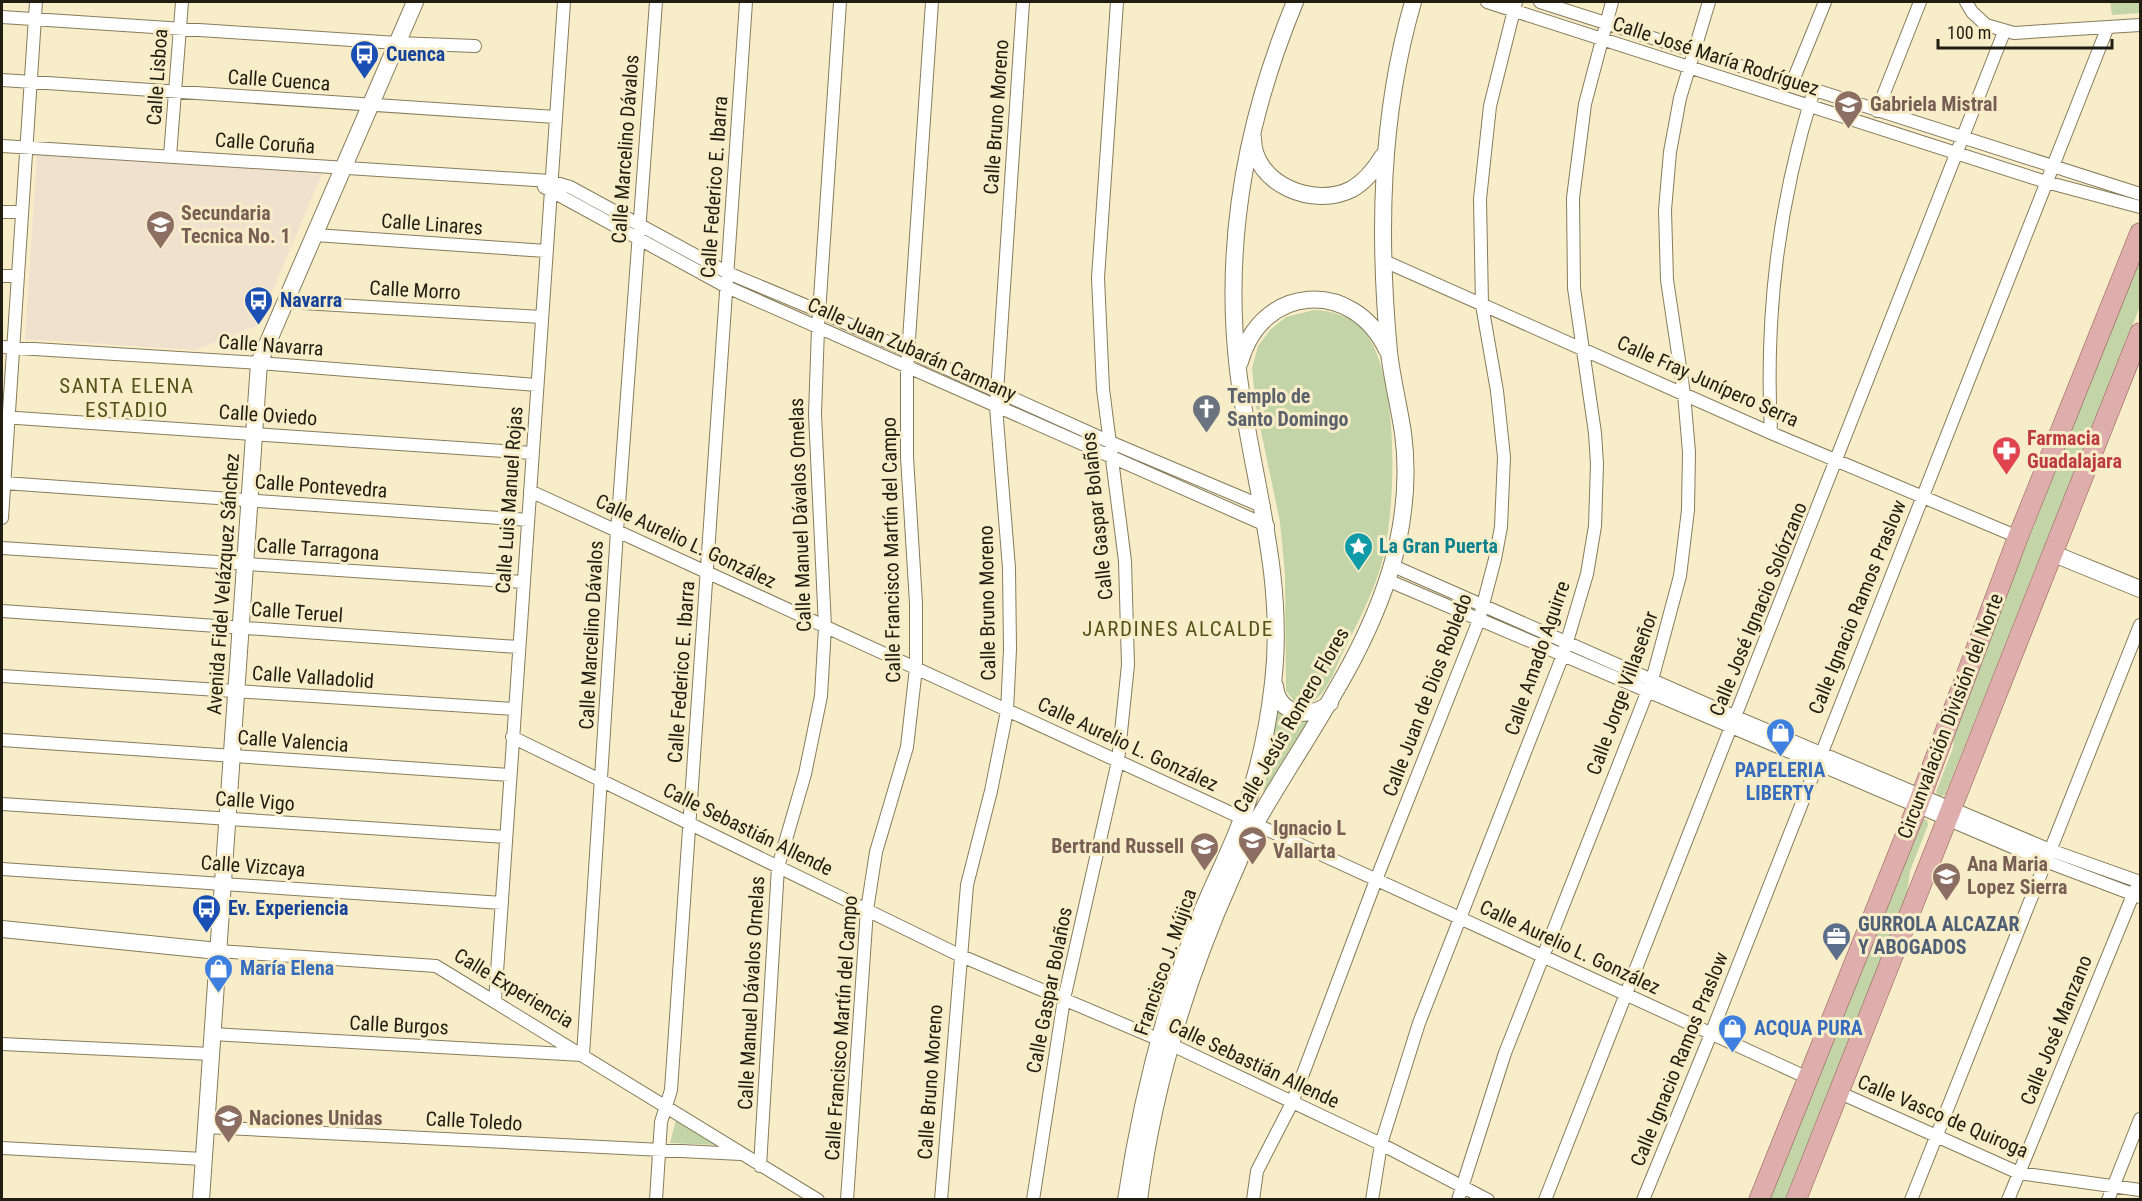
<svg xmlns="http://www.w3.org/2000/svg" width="2142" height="1201" viewBox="0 0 2142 1201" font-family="'Roboto Condensed',sans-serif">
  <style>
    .education { fill: #f0e1ce }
    .green { fill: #c3d4a6 }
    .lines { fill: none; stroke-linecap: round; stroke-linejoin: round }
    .street-casing { stroke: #867c5b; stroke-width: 14 }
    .secondary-casing { stroke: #867c5b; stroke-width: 18 }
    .primary-casing { stroke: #8e5852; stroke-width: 21 }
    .street { stroke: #fff; stroke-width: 12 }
    .secondary { stroke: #fff; stroke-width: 16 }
    .primary { stroke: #deaeac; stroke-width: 20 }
    .labels { text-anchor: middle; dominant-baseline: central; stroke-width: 6; stroke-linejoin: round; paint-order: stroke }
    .transit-label { font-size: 20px; font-weight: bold; fill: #164399; stroke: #f8edc9; text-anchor: start }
    .street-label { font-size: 20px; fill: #211d10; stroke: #f8edc9 }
    .education-label { font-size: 20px; font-weight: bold; fill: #785e54; stroke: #f8edc9; text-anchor: start }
    .worship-label { font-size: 20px; font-weight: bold; fill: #5b616d; stroke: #f8edc9; text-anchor: start }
    .health-label { font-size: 20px; font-weight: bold; fill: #be3a42; stroke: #f8edc9; text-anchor: start }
    .culture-label { font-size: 20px; font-weight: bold; fill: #0d838f; stroke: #f8edc9; text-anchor: start }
    .shop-label { font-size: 20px; font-weight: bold; fill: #366cbe; stroke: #f8edc9; text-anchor: start }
    .service-label { font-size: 20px; font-weight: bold; fill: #4e5e75; stroke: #f8edc9; text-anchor: start }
    .neighbourhood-label { font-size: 21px; letter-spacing: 1.5px; fill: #545419; stroke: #f8edc9 }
  </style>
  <rect width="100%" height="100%" fill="#f8edc9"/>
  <path class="education" d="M37 154 322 174 258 325 196 350 25 339Z"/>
  <path class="green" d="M2110 2H2140V13L2112 15Z
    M2140 258 2139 309 1945 795 1939 797 1936 792 1953 748 1954 728Z
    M1314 310C1332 311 1351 316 1363 330 1401 372 1397 516 1380 569 1371 597 1357 625 1343 652 1335 669 1327 695 1309 704L1296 703 1286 691 1285 574 1280 522 1256 407 1252 368 1258 346 1271 329 1286 317Z
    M1278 709 1290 718 1308 720 1263 793Z
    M1922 818 1927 820 1928 825 1910 871 1907 894 1786 1199 1768 1200Z
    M676 1120 715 1145 670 1143Z"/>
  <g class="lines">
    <defs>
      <path id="street" d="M1487 2 2046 182 2140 207
        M1540 2 2140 194
        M1966 2 1972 12 1986 25 2014 33 2140 25
        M2 17 397 43 475 46
        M2 80 555 117
        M1792 83 1825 2
        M1877 111 1920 2
        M2 146 550 181 570 187 728 273 819 311 1110 442 1264 507
        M170 156 182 2
        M544 187 727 287 1268 526
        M2 212H22
        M315 235 546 251
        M1382 260 1771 433 2018 537
        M2 276H18
        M286 302 541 317
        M2 347 259 363 537 385
        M2 417 532 453
        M1771 433C1765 314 1778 204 1814 90
        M4 483 528 520
        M530 491 1808 1078
        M2 518 36 2
        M2 548 523 582
        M1391 565 1736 717 2050 850 2140 882
        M1387 580 2045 861 2140 897
        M2 611 518 647
        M2 676 514 709
        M512 737 959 955 1172 1045 1381 1144 1488 1200
        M2 740 510 775
        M2 804 506 837
        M2 869 502 903
        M218 951 436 966 818 1200
        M495 1001 564 2
        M212 1034 582 1055
        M2 1044 211 1054
        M583 1055 617 531 656 2
        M1838 1092 2019 1173 2140 1190
        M206 1127 741 1154
        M2 1148 203 1159
        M760 1166 778 867 805 774 821 696 825 627 815 414 818 328 840 2
        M656 1200 661 1122 671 1090 746 2
        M847 1200 867 910 876 852 907 747 916 668V603L907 457V369L932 2
        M941 1200 967 885 991 791 1007 711 1010 649 1009 568 996 407 1023 2
        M1033 1200 1064 999 1118 761 1128 665 1125 561 1103 389 1098 278 1117 2
        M1253 1200 1257 1171 1292 1103 1376 880 1479 620 1495 559 1501 527 1504 457 1497 391 1482 305 1480 199 1490 106 1516 2
        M1372 1200 1381 1144 1419 1023 1563 655 1587 574 1595 526 1597 464 1595 433 1574 288 1573 198 1585 104 1612 2
        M1458 1200 1505 1053 1652 680 1680 576 1688 510 1689 452 1684 394 1667 280 1665 210 1670 152 1680 98 1709 2
        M1545 1200 2004 32
        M1643 1200 1711 1034 2107 29
        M1911 1200 2140 625
        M2008 1200 2135 890
        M2108 1200 2140 1119"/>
      <path id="secondary" d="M1253 138C1253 184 1314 209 1352 189 1366 181 1375 169 1383 156
        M1240 362C1261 284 1353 278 1387 350
        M2054 554 2140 589
        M1275 686C1278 715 1310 720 1330 703
        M2 929 218 951
        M201 1200 259 363 415 2
        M1126 1200C1140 1106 1163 1012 1197 924 1211 887 1230 853 1243 816 1258 773 1268 728 1273 683 1286 574 1251 477 1238 370 1223 243 1246 120 1295 2
        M1139 1200C1153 1090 1186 980 1231 879 1240 860 1247 839 1257 821 1308 732 1373 648 1397 546 1405 510 1408 470 1403 433 1399 406 1392 379 1389 352 1378 234 1380 116 1413 2"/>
      <path id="primary" d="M1759 1200 1917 807 2018 537 2140 233
        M1796 1200 2140 333"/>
    </defs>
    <use href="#street" class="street-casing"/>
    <use href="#secondary" class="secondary-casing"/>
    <use href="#primary" class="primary-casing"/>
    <use href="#street" class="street"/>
    <use href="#secondary" class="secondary"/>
    <use href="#primary" class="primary"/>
  </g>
  <defs>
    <symbol id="bus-pin" viewBox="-11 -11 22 30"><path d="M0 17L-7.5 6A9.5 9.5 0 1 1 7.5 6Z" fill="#1a4fb4" stroke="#f8edc9"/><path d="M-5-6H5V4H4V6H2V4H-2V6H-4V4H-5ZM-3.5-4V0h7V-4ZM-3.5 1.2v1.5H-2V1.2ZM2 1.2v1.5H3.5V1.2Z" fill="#fff"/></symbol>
    <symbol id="school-pin" viewBox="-11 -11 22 30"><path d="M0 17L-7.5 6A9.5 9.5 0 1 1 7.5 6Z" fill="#8d6e63" stroke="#f8edc9"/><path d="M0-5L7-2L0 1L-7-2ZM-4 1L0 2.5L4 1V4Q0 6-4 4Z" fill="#fff"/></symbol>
    <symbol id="church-pin" viewBox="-11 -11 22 30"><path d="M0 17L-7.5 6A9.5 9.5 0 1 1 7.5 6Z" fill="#6b7280" stroke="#f8edc9"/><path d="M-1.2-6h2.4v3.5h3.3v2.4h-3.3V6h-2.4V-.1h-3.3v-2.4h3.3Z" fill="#fff"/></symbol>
    <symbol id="pharmacy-pin" viewBox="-11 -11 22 30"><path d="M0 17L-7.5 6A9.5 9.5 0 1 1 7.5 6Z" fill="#e0444e" stroke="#f8edc9"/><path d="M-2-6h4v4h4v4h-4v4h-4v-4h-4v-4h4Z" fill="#fff"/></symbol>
    <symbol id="sight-pin" viewBox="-11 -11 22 30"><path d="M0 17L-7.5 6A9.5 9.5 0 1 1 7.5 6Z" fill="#0f9aa8" stroke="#f8edc9"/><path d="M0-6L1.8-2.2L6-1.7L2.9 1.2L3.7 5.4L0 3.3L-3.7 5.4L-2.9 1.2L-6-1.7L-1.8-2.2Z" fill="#fff"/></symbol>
    <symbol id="shop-pin" viewBox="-11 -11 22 30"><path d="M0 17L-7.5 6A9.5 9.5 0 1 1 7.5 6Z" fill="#3f7fe0" stroke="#f8edc9"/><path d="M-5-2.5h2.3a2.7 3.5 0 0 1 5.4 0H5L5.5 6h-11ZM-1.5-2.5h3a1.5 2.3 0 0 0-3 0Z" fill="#fff"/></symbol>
    <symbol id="office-pin" viewBox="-11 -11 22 30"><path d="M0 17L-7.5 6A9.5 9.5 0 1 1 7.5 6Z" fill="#5c6f8a" stroke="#f8edc9"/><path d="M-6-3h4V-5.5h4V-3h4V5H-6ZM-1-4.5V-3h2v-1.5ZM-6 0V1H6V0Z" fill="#fff"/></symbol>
  </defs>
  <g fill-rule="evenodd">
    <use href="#bus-pin" x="348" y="38" width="33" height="45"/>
    <use href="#school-pin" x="1832" y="88" width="33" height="45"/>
    <use href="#school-pin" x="144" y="208" width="33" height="45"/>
    <use href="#bus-pin" x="242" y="284" width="33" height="45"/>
    <use href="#church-pin" x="1190" y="392" width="33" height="45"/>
    <use href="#pharmacy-pin" x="1990" y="434" width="33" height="45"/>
    <use href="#sight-pin" x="1342" y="530" width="33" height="45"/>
    <use href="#shop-pin" x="1764" y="716" width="33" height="45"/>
    <use href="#school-pin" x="1236" y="824" width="33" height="45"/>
    <use href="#school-pin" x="1188" y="830" width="33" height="45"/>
    <use href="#school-pin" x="1930" y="860" width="33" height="45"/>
    <use href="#bus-pin" x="190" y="892" width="33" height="45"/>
    <use href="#office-pin" x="1820" y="920" width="33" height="45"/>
    <use href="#shop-pin" x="202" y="952" width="33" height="45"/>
    <use href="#shop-pin" x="1716" y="1012" width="33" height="45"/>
    <use href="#school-pin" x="212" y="1102" width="33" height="45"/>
  </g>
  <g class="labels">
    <g class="transit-label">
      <text x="386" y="54">Cuenca</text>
      <text x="280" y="300">Navarra</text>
      <text x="228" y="908">Ev. Experiencia</text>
    </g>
    <g class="street-label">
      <text transform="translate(1716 56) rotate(18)">Calle José María Rodríguez</text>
      <text transform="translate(157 77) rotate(-86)">Calle Lisboa</text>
      <text transform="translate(279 80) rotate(4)">Calle Cuenca</text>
      <text transform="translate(996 117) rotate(-86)">Calle Bruno Moreno</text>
      <text transform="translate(265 143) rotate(4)">Calle Coruña</text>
      <text transform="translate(625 149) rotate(-86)">Calle Marcelino Dávalos</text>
      <text transform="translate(714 187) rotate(-86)">Calle Federico E. Ibarra</text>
      <text transform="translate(432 224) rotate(4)">Calle Linares</text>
      <text transform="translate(415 290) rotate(3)">Calle Morro</text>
      <text transform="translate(271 345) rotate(4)">Calle Navarra</text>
      <text transform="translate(912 349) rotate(24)">Calle Juan Zubarán Carmany</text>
      <text transform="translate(1708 381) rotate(24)">Calle Fray Junípero Serra</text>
      <text transform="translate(268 415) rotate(4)">Calle Oviedo</text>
      <text transform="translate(321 486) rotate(4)">Calle Pontevedra</text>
      <text transform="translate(509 500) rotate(-86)">Calle Luis Manuel Rojas</text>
      <text transform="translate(800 515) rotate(-92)">Calle Manuel Dávalos Ornelas</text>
      <text transform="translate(1097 516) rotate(-96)">Calle Gaspar Bolaños</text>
      <text transform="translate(686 541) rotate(25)">Calle Aurelio L. González</text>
      <text transform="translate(318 549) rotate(4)">Calle Tarragona</text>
      <text transform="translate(891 550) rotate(-91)">Calle Francisco Martín del Campo</text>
      <text transform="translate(223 584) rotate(-86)">Avenida Fidel Velázquez Sánchez</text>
      <text transform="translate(987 603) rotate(-91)">Calle Bruno Moreno</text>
      <text transform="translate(1857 607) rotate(-68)">Calle Ignacio Ramos Praslow</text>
      <text transform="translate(1758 609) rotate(-68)">Calle José Ignacio Solórzano</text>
      <text transform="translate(297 612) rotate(4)">Calle Teruel</text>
      <text transform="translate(591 635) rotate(-87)">Calle Marcelino Dávalos</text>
      <text transform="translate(1537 658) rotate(-71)">Calle Amado Aguirre</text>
      <text transform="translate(681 672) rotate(-86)">Calle Federico E. Ibarra</text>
      <text transform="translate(313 677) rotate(4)">Calle Valladolid</text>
      <text transform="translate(1622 693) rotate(-70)">Calle Jorge Villaseñor</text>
      <text transform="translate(1427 695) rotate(-69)">Calle Juan de Dios Robledo</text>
      <text transform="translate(1950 716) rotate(-69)">Circunvalación División del Norte</text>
      <text transform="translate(1291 720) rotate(-60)">Calle Jesús Romero Flores</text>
      <text transform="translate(293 741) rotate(4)">Calle Valencia</text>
      <text transform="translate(1128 744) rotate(25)">Calle Aurelio L. González</text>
      <text transform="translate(255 801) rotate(4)">Calle Vigo</text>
      <text transform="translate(748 829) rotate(26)">Calle Sebastián Allende</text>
      <text transform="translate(253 866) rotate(4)">Calle Vizcaya</text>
      <text transform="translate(1570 947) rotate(25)">Calle Aurelio L. González</text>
      <text transform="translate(1165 962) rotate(-71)">Francisco J. Mújica</text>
      <text transform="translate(514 988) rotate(31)">Calle Experiencia</text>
      <text transform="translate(1049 990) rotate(-79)">Calle Gaspar Bolaños</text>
      <text transform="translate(751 993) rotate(-87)">Calle Manuel Dávalos Ornelas</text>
      <text transform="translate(399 1025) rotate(3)">Calle Burgos</text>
      <text transform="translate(841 1028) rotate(-86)">Calle Francisco Martín del Campo</text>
      <text transform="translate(2056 1030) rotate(-68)">Calle José Manzano</text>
      <text transform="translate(1679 1059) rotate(-68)">Calle Ignacio Ramos Praslow</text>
      <text transform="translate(1254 1063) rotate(25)">Calle Sebastián Allende</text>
      <text transform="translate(930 1082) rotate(-86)">Calle Bruno Moreno</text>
      <text transform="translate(1943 1116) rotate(23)">Calle Vasco de Quiroga</text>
      <text transform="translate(474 1121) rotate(3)">Calle Toledo</text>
    </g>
    <g class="education-label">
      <text x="1870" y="104">Gabriela Mistral</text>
      <text x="181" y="213">Secundaria<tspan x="181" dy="23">Tecnica No. 1</tspan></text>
      <text x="1273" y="828">Ignacio L<tspan x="1273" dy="23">Vallarta</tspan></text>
      <text x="1184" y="846" text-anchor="end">Bertrand Russell</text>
      <text x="1967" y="864">Ana Maria<tspan x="1967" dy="23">Lopez Sierra</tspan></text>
      <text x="249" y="1118">Naciones Unidas</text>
    </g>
    <g class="worship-label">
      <text x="1227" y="396">Templo de<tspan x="1227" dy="23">Santo Domingo</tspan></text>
    </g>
    <g class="health-label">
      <text x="2027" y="438">Farmacia<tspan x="2027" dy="23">Guadalajara</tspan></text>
    </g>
    <g class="culture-label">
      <text x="1379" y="546">La Gran Puerta</text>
    </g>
    <g class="shop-label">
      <text x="1780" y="770" text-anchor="middle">PAPELERIA<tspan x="1780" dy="23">LIBERTY</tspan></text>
      <text x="240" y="968">María Elena</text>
      <text x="1754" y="1028">ACQUA PURA</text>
    </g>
    <g class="service-label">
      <text x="1858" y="924">GURROLA ALCAZAR<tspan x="1858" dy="23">Y ABOGADOS</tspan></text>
    </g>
    <g class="neighbourhood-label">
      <text x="127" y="386">SANTA ELENA<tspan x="127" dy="24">ESTADIO</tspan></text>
      <text x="1178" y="629">JARDINES ALCALDE</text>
    </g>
  </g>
  <rect width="2142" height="1201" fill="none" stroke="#211d10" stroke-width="6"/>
  <path d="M1938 39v9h174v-9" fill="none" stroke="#211d10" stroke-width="3"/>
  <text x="1947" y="39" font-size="18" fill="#211d10" stroke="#f8edc9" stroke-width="4.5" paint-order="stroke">100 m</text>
</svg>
